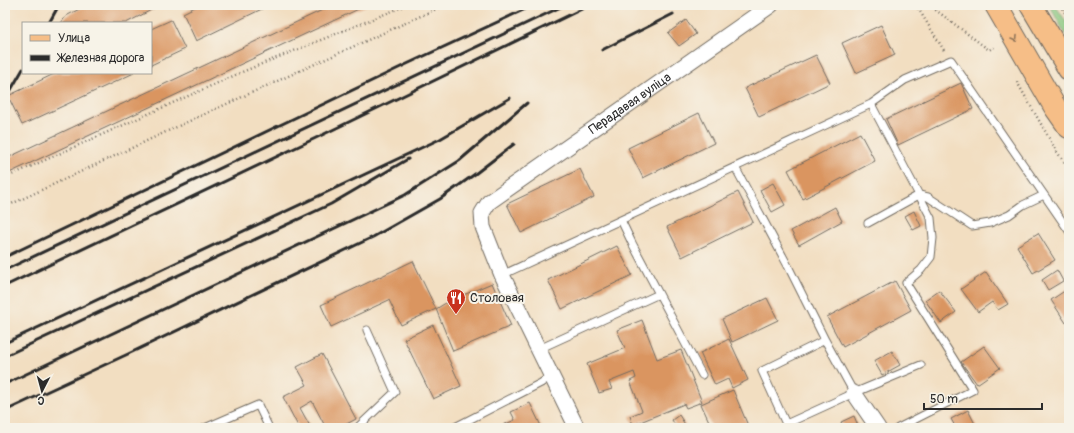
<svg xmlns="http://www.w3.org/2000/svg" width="1074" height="433" viewBox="0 0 1074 433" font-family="Pangolin,sans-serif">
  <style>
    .green { fill: #87c67d; stroke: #597854 }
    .building { fill: #da9561 }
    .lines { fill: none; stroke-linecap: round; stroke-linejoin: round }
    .service-casing { stroke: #716a60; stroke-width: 9 }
    .minor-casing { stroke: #716a60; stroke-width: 17 }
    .primary-casing { stroke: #716a60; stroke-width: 24 }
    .path { stroke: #716a60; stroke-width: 2.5; stroke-dasharray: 1 3; stroke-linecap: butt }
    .service { stroke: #fff; stroke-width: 7 }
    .minor { stroke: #fff; stroke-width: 15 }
    .primary { stroke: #f6be87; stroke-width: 22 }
    .rail { stroke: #2b2b2b; stroke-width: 3 }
    .oneway { stroke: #907459 }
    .labels { text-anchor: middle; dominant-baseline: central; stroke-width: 4; stroke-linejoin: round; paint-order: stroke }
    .street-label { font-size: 13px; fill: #2b2b2b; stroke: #f7f3e8 }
    .poi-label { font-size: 13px; fill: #2b2b2b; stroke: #f7f3e8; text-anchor: start }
  </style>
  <rect width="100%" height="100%" fill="#f7f3e8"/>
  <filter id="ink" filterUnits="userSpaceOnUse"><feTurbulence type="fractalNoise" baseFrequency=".025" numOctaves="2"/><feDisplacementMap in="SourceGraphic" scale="8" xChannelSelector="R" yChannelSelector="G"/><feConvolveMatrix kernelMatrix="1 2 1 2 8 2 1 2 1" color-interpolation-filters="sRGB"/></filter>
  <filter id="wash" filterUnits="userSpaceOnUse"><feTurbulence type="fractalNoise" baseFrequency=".012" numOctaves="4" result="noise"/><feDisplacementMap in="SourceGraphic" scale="16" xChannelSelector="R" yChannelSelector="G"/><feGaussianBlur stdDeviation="0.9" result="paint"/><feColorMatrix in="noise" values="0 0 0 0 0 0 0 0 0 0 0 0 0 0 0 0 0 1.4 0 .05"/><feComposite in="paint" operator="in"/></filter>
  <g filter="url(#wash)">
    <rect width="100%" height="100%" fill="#f2dec1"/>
    <path class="green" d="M1049 5H1055L1069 26V41Z"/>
    <g id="blocks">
      <path class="building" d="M87 5H161L126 23H61L66 16Z
        M199 5H270L196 41 183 13Z
        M333 5H367L5 175V159Z
        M171 20 185 49 151 65V29Z
        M686 20 696 34 679 46 668 33Z
        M881 25 895 55 856 73 842 43Z
        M816 55 830 83 759 117 745 88Z
        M56 73H134L22 125 8 96Z
        M961 83 973 109 898 145 886 119Z
        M699 113 714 143 643 178 628 148Z
        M860 133 875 161 803 199 788 170Z
        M580 169 594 197 521 233 507 204Z
        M773 183 785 205 772 212 760 190Z
        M738 192 753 222 682 257 667 227Z
        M835 207 842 221 799 245 791 231Z
        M914 211 921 226 913 230 905 216Z
        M1038 233 1055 260 1033 273 1017 246Z
        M617 246 632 275 562 309 548 280Z
        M413 261 436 309 449 301 492 283 511 326 453 351 436 309 401 325 389 300 331 327 321 305Z
        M1057 270 1063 281 1048 290 1042 280Z
        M986 272 1008 304 998 310 992 302 978 312 961 289Z
        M895 281 911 310 843 347 827 317Z
        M1069 288V321L1066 323 1051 300Z
        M939 290 956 312 941 323 925 300Z
        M767 298 778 320 732 342 722 319Z
        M642 320 657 359 681 350 702 402 686 408 684 404 633 425 630 416 642 411 630 381 636 378 634 372 609 382 612 389 599 393 587 364 625 348 617 330Z
        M433 325 461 386 433 399 404 339Z
        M729 339 748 380 732 388 728 379 715 385 700 353Z
        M984 346 1000 368 977 384 961 362Z
        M892 351 900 365 882 375 874 361Z
        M322 354 356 419 339 428H326L312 401 300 408 311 428H299L283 397 307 385 297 367Z
        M733 390 749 428H712L701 404Z
        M530 403 542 428H505L503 425 515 420 511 412Z
        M968 410 977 428H956L951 419Z
        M679 415 686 426 682 428H677L672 420Z
        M854 416 859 428H843L841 422Z"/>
    </g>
  </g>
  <g filter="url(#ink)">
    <use href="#blocks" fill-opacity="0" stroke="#716a60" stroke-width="1"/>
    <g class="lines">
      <defs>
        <path id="service" d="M871 104 919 195 928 197 972 226 990 223 1009 215 1023 205 1044 195
          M735 167 788 266 825 340
          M621 220 632 243 702 375
          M868 223 919 195 931 218 933 238 931 257 921 270 906 283 973 390 898 428
          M502 275 871 104 905 80 951 60 1069 231
          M539 349 659 294
          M854 393 825 340 762 371 786 424 854 393 921 365
          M205 428 258 405 269 428
          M357 428 395 392 367 330
          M453 428 541 383 551 376"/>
        <g id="minor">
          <path d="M854 393 878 428"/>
          <path id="s1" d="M577 428 502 275 483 227 482 213 489 202 771 5"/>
        </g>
        <path id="primary" d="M996 5 1055 107 1069 127
          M1031 5 1069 69"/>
      </defs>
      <use href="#service" class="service-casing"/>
      <use href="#minor" class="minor-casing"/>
      <use href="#primary" class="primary-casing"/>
      <path class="path" d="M916 5 945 52
        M929 5 989 50 996 46
        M1060 5 1069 19
        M1064 10 1068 5
        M1017 82 1057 152 1069 169
        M5 178 242 72 407 5
        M5 207 198 117 434 10 444 5"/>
      <use href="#service" class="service"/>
      <use href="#minor" class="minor"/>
      <use href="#primary" class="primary"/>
      <path class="rail" d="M49 23 59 5
        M602 50 673 14
        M5 100 23 69
        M5 257 407 64 534 5
        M5 270 565 5
        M5 286 320 136 590 5
        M5 343 440 139 510 98
        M5 356 331 204 408 159
        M5 384 405 195 459 161 527 103
        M5 411 128 354 373 237 440 199 475 174 514 144"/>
    </g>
    <defs><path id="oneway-chevron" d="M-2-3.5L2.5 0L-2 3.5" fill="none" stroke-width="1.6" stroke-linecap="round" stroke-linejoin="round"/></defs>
    <use class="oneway" href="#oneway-chevron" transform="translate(1015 39) rotate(60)"/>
  </g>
  <defs>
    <symbol id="restaurant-pin" viewBox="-11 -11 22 30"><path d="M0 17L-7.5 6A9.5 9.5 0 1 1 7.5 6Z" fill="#c8321e" stroke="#f7f3e8"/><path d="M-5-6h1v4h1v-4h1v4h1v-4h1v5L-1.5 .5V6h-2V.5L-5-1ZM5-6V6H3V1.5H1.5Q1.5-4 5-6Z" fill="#fff"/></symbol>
  </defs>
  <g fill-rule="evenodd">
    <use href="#restaurant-pin" x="445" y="287" width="22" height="30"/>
  </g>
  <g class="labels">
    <g class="street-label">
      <text stroke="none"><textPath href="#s1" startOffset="421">Перадавая вуліца</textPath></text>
    </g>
    <g class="poi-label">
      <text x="470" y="298">Столовая</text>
    </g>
  </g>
  <rect width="1074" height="433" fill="none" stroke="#f7f3e8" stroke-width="20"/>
  <rect x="22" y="22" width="130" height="52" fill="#f7f3e8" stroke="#a5a39c"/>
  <rect x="30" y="35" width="20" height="6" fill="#f6be87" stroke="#a5a39c"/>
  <text x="58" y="42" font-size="12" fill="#2b2b2b">Улица</text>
  <rect x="30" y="55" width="20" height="6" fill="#2b2b2b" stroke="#a5a39c"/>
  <text x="58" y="62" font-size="12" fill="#2b2b2b">Железная дорога</text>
  <g transform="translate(42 391) rotate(186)" stroke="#f7f3e8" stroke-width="3" paint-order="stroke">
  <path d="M0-3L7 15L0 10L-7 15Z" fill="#2b2b2b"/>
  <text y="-6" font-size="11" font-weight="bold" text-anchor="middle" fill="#2b2b2b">С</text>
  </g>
  <path d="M924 403v6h118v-6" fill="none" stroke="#2b2b2b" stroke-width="2"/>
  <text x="930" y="403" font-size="12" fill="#2b2b2b" stroke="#f7f3e8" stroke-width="3" paint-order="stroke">50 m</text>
</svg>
